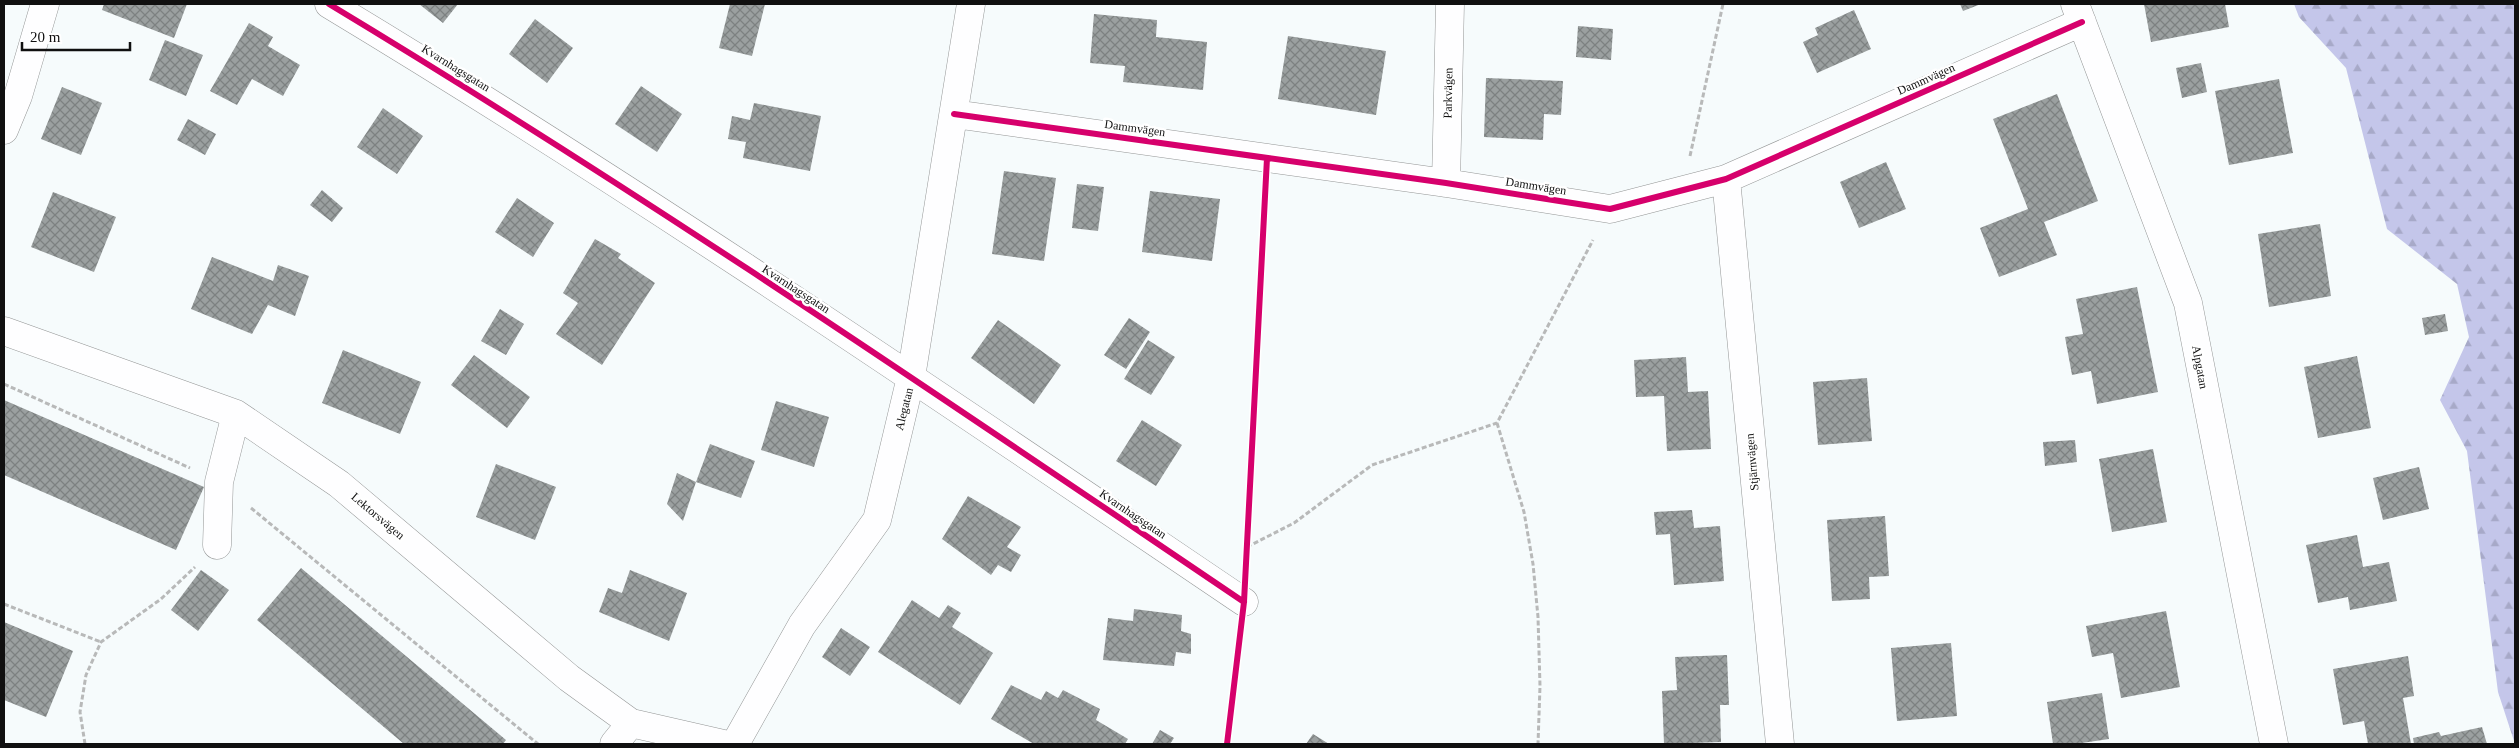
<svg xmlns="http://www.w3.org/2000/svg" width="2519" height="748" viewBox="0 0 2519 748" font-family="'Times New Roman',serif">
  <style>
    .forest { fill: url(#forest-firs) }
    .building { fill: url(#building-cross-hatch) }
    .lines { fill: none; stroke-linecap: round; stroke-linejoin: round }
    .minor-casing { stroke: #949696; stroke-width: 29 }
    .path { stroke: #b8b9b9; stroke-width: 3; stroke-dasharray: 5 2.5; stroke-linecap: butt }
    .minor { stroke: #fefeff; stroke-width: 28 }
    .cycleway-casing { stroke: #fff; stroke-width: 9 }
    .cycleway { stroke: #d6006c; stroke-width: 6 }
    .labels { text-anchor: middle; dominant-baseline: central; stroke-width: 5; stroke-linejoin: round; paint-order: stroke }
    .street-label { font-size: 12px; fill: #101010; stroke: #fff }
  </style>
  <defs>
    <pattern id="forest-firs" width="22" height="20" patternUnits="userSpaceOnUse" patternTransform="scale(1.25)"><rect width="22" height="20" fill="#c4c6ea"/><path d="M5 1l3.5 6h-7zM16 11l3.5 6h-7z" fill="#a7a9c8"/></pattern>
    <pattern id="building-cross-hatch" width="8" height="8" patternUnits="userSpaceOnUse" patternTransform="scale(1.25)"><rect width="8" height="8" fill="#9ba0a0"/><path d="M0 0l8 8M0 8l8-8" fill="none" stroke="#7d8181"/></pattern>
  </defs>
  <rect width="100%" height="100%" fill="#f6fbfc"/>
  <path class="forest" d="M2294 4H2515V744L2498 692 2467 451 2440 400 2469 337 2457 284 2387 229 2346 68 2299 17Z"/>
  <path class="building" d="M104 4H187L174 38 102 10Z
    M419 4H458L443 23Z
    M730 4H765L752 56 719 48Z
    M1960 4H1981L1963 11Z
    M2144 4H2225L2229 27 2151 42Z
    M1854 10 1871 49 1817 73 1803 42 1818 35 1815 28Z
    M1094 14 1157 20 1156 37 1207 42 1203 90 1123 82 1125 66 1090 63Z
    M535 19 573 48 547 83 509 54Z
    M249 23 273 37 268 46 300 65 283 96 252 79 237 105 210 91Z
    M1578 26 1613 29 1611 60 1576 57Z
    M1288 36 1386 51 1376 115 1278 99Z
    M165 40 203 55 186 96 149 80Z
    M2201 63 2207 92 2182 98 2176 68Z
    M1486 78 1563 81 1561 115 1544 114 1543 140 1484 137Z
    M2279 79 2293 153 2229 165 2215 91Z
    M641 86 682 114 657 152 615 124Z
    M62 87 102 103 81 155 41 139Z
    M2057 94 2098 201 2044 222 2057 255 1999 277 1980 228 2028 209 1993 119Z
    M754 103 821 116 810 171 743 158 746 142 728 139 732 116 750 120Z
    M383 108 423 136 397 174 357 147Z
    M188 119 216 134 205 155 177 140Z
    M1886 162 1906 209 1859 228 1840 182Z
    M1004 171 1056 178 1044 261 992 254Z
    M1077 184 1104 187 1098 231 1072 228Z
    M322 190 343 208 332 222 310 205Z
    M1150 191 1220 199 1212 261 1142 252Z
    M53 192 116 217 94 272 31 247Z
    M517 198 554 223 533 257 495 232Z
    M2320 224 2331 296 2269 307 2258 234Z
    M595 239 621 254 618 258 655 283 602 365 556 334 578 303 563 293Z
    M212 257 273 281 278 265 309 276 295 316 268 305 252 334 191 309Z
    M2137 287 2158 392 2097 404 2091 371 2072 375 2065 337 2083 334 2076 299Z
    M500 309 524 324 506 355 481 341Z
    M2445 314 2448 331 2425 335 2422 318Z
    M1129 318 1150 332 1126 369 1104 355Z
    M998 320 1061 365 1034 404 971 358Z
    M1148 340 1175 357 1151 395 1124 379Z
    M343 350 421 382 400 434 322 403Z
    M474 355 530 397 507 428 451 385Z
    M2357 356 2371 428 2318 438 2304 367Z
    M1686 357 1688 392 1708 391 1711 449 1667 451 1664 396 1636 397 1634 360Z
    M1867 378 1872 441 1818 445 1813 382Z
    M4 400 204 487 176 550 4 475Z
    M776 401 829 417 814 467 761 450Z
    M1142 420 1182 445 1156 486 1116 461Z
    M2075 440 2077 462 2045 466 2043 442Z
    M710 444 755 461 741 498 696 482Z
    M2153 449 2167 522 2112 532 2099 459Z
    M496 464 556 487 535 540 476 517Z
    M2419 467 2429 509 2383 520 2373 478Z
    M677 473 696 482 683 521 667 504Z
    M968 496 1021 527 1007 547 1021 555 1011 572 998 565 991 575 942 539Z
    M1692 510 1694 528 1720 526 1724 581 1674 585 1670 534 1656 535 1654 512Z
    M1885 516 1889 576 1869 577 1870 599 1832 601 1827 520Z
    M2357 535 2363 567 2389 562 2397 601 2350 610 2348 597 2318 603 2306 545Z
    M301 568 506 740 503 744H404L257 620Z
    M201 570 229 590 198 631 171 610Z
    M630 570 687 593 669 641 599 612 608 588 622 593Z
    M912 600 939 618 948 605 961 613 952 627 993 653 960 705 878 652Z
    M1134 609 1182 615 1181 631 1191 634V654L1176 652 1174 666 1103 660 1108 618 1133 621Z
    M2166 611 2180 687 2121 698 2113 653 2092 657 2086 626Z
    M4 622 73 651 46 717 4 700Z
    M841 628 870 647 850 676 822 657Z
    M1951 643 1957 716 1897 721 1891 648Z
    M1727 655 1729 705H1720L1721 742 1664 744 1662 691 1677 690 1675 657Z
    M2408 656 2414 696 2403 698 2411 744H2368L2364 721 2343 725 2333 669Z
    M1011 685 1041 700 1046 691 1058 698 1063 690 1100 709 1096 720 1128 739 1125 744H1034L991 719Z
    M2102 693 2109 739 2075 744H2053L2047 702Z
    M2482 727 2487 744H2414L2413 738 2439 732 2441 736Z
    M1160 730 1174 738 1170 744H1152Z
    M1313 734 1329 744H1306Z"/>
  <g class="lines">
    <defs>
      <path id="minor" d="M329 4C641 192 942 398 1244 602
        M2075 4 2188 303 2274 744
        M954 114 1446 183 1610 209 1726 179 2082 22
        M4 130 18 96 45 4
        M1726 179 1780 744
        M1446 183 1450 4
        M4 331 236 414 339 484 569 678 631 723 723 744
        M217 545 219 482 236 414
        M614 744 631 723
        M735 744 802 625 877 520 911 377 971 4"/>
    </defs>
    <use href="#minor" class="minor-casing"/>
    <path class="path" d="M1690 156 1723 4
      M4 384 190 468
      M1497 423 1524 512 1533 564 1538 617 1540 686 1538 744
      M251 508 538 744
      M1247 547 1294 523 1372 465 1497 423 1593 240
      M4 604 101 642
      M85 744 80 712 86 675 101 642 161 599 195 567"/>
    <use href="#minor" class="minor"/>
    <defs>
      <path id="cycleway" d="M329 4C641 192 942 398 1244 602
        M954 114 1446 183 1610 209 1726 179 2082 22
        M1227 744 1244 602 1267 158"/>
    </defs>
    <use href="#cycleway" class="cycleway-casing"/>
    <use href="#cycleway" class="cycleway"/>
  </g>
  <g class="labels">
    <g class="street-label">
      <text transform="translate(456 68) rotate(32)">Kvarnhagsgatan</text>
      <text transform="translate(1926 79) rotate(-24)">Dammvägen</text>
      <text transform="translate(1448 93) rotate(-89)">Parkvägen</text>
      <text transform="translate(1135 128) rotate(8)">Dammvägen</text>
      <text transform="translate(1536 186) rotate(9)">Dammvägen</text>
      <text transform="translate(796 289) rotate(33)">Kvarnhagsgatan</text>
      <text transform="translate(2200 367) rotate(79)">Alpgatan</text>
      <text transform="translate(904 409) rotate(-76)">Alegatan</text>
      <text transform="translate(1752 462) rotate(-95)">Stjärnvägen</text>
      <text transform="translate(1133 514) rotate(34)">Kvarnhagsgatan</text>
      <text transform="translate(378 516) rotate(40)">Lektorsvägen</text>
    </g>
  </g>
  <rect width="2519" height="748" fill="none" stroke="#101010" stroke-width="10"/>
  <path d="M22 42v8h108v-8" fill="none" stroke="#101010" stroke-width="2.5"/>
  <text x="30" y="42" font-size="15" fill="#101010" stroke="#ffffff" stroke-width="4" paint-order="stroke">20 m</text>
</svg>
